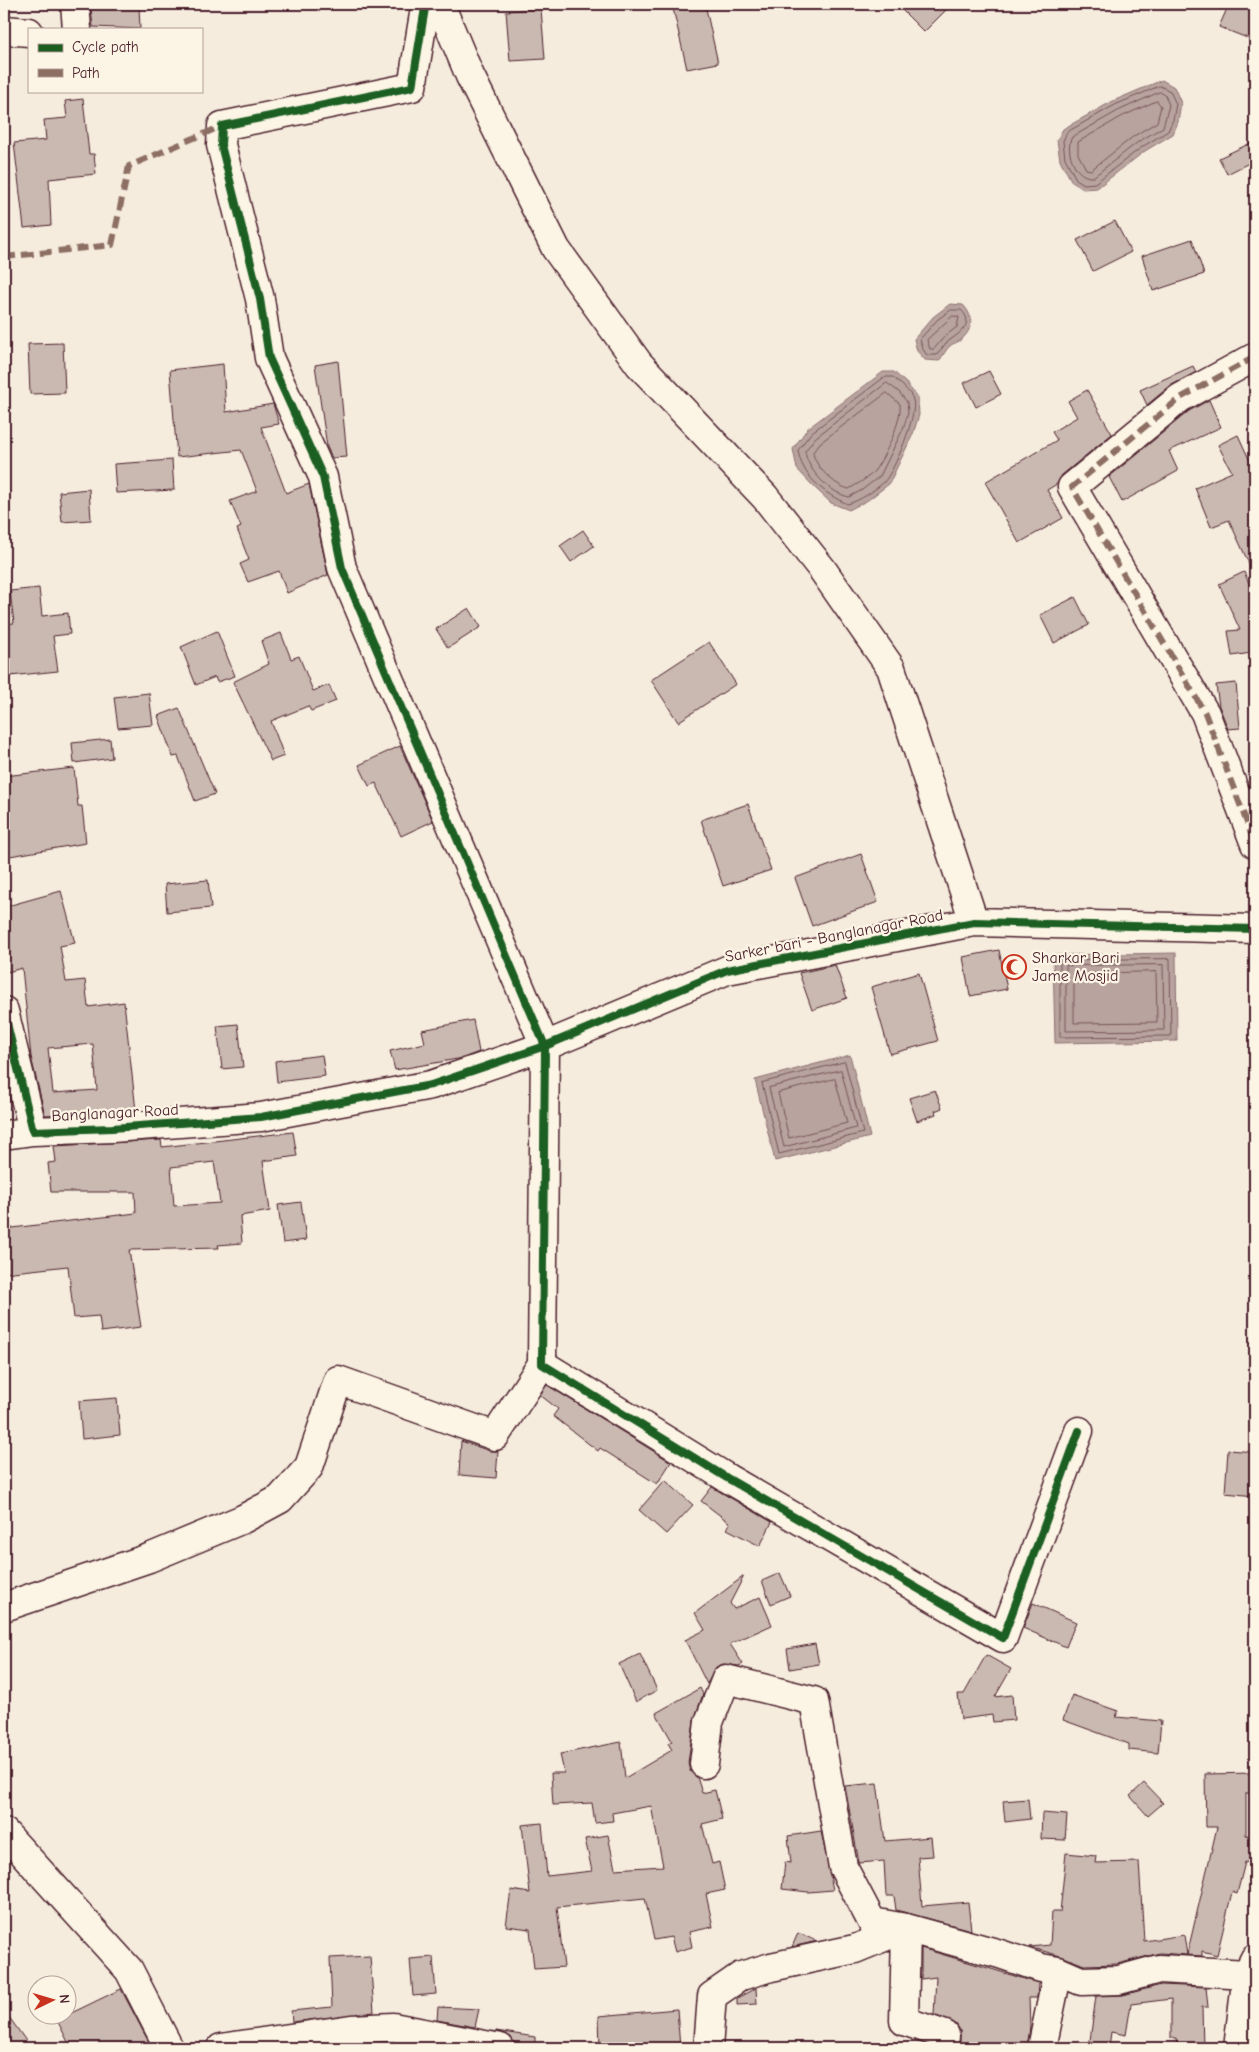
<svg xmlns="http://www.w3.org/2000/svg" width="1259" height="2052" viewBox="0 0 1259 2052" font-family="'Comic Neue',sans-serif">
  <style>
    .water { fill: #b8a39e; stroke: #8c6e70 }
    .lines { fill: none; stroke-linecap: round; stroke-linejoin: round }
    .shore { stroke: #765459; stroke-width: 1 }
    .building { fill: #cab9b1; stroke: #4a1f2b; fill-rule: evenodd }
    .minor-casing { stroke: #4a1f2b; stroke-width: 31 }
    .secondary-casing { stroke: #4a1f2b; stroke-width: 31 }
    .minor { stroke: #fcf5e5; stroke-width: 28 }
    .secondary { stroke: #fcf5e5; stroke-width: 28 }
    .quiet { stroke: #8d6e63; stroke-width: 6; stroke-dasharray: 12 6; stroke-linecap: butt }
    .cycleway-casing { stroke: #fcf5e5; stroke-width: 11 }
    .cycleway { stroke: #1b5e20; stroke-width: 8 }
    .labels { text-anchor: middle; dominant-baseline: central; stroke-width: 4.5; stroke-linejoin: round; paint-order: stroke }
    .street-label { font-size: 16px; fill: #4a1f2b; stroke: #fcf5e5 }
    .poi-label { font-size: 16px; fill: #4a1f2b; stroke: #fcf5e5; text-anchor: start }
  </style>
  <rect width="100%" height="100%" fill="#f5ecde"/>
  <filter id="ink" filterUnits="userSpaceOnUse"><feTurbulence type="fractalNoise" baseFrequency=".02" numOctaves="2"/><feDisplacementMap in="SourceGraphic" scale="10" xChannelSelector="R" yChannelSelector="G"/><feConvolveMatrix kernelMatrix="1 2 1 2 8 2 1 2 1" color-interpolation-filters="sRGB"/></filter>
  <g filter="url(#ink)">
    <path class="water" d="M1162 80 1174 87 1181 103 1178 122 1173 134 1145 151 1097 188 1083 189 1072 182 1060 160 1057 140 1063 129 1113 101Z
      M950 304 963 305C974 316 973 329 962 339 959 342 954 343 951 345 946 349 943 356 939 361L925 360 917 351 914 339 933 317Z
      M883 372H894L907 384 918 398 919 415 913 434 889 484 868 500 849 510 831 503 815 488 797 469 793 449 807 429Z
      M1176 953 1177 1041 1055 1043 1053 955Z
      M850 1055 870 1137 775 1161 755 1080Z"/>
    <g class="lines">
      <path class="shore" d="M1160 86 1170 91 1176 104 1173 120 1168 131 1142 147 1095 183 1084 184 1076 179 1065 158 1063 141 1067 132 1115 105Z
        M1160 92 1165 95 1169 105 1163 127 1138 142 1093 177C1076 179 1064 151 1072 137L1118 111Z
        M1157 101 1161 106 1157 122 1134 136 1091 170 1086 169 1078 154V142L1121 117Z
        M951 310H961C975 323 960 333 950 340 944 344 941 350 937 355H927L922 348 920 339 937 320Z
        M953 316 959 317 957 327 945 336 934 349H930L927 340Z
        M885 377H893C899 383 911 391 913 400 918 414 894 472 884 482 874 491 861 500 848 504 825 495 801 475 798 450L811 433Z
        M887 383 899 392 907 402 908 413 903 429 880 476 862 490 849 497C830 493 807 470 805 451L815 438Z
        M887 393 900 404C902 421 885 456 875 470 869 478 857 484 849 489 835 486 814 466 813 452L820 443Z
        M1170 959 1171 1036 1060 1037V960Z
        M1163 965 1164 1030 1066 1031V966Z
        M1156 972 1157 1022 1074 1023V974Z
        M845 1062 863 1133 779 1154 762 1083Z
        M841 1070 856 1128 784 1147 769 1088Z
        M835 1079 847 1123 789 1138 778 1093Z"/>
    </g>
    <path class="building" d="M672 4H705L718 63 687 69Z
      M896 4H952L924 32Z
      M1229 4H1255V41L1219 27Z
      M139 6 140 29 93 27 91 8Z
      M541 9 545 59 510 61 506 11Z
      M83 99 89 154H94L96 174 49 179 51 225 24 228 14 143 46 140 44 120 67 118 65 101Z
      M1255 141V160L1227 174 1219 158Z
      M1115 221 1131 252 1093 271 1077 240Z
      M1192 239 1204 274 1153 291 1142 256Z
      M63 343 65 393 30 394 28 344Z
      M338 361 347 457 332 458 327 447 315 365Z
      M223 364 226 412 273 404 279 424 261 427 286 493 309 484 328 575 287 593 279 571 248 582 240 564 249 560 237 529 241 527 230 501 257 491 241 450 177 457 170 370Z
      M1193 366 1196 372 1170 386 1147 405 1140 390Z
      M989 371 1001 394 976 407 964 383Z
      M1087 390 1112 434 1062 475 1057 484 1047 490 1063 518 1019 543 985 482 1057 440 1052 432 1077 417 1068 401Z
      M1209 400 1221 427 1169 451 1178 471 1122 502 1109 477 1189 411Z
      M1238 435 1255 472V577L1229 520 1211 527 1195 488 1232 472 1218 445Z
      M172 460 174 490 116 493 114 464Z
      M89 489 91 520 62 522 59 492Z
      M583 530 594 546 571 562 560 546Z
      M1244 572 1255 597V663L1251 653 1232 656 1228 631 1240 630 1219 584Z
      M39 588 42 616 68 613 70 634 53 636 58 671 10 676 4 624 14 623 10 591Z
      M1075 597 1089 625 1054 643 1040 615Z
      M469 608 481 627 448 648 436 629Z
      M217 631 235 676 217 682 215 677 196 685 181 647Z
      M281 633 291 659 299 656 313 691 329 685 336 701 311 711 308 706 271 721 284 756 271 761 233 682 269 664 261 641Z
      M709 642 736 684 678 722 651 680Z
      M1236 683 1240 728 1228 729 1219 706 1216 685Z
      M149 693 153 725 118 728 114 697Z
      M179 708 215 794 195 801 178 756 173 757 158 716Z
      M110 739 112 758 74 763 72 743Z
      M400 746 433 821 401 836 376 783 369 786 359 765Z
      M74 768 78 806H82L86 843 4 857V776Z
      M748 804 771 870 723 886 701 820Z
      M861 854 878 902 812 926 795 878Z
      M208 880 211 908 167 912 165 884Z
      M61 891 75 943 60 946 66 982 85 980 88 1007 124 1002 136 1111 45 1115 31 1057 22 968 4 973V907ZM93 1044 97 1090 53 1093 48 1048Z
      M999 950 1007 989 970 996 963 957Z
      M835 965 847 998 812 1010 799 973Z
      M919 973 938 1041 890 1054 871 987Z
      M473 1020 479 1052 463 1058 395 1070 390 1051 425 1043 422 1030Z
      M238 1024 243 1067 222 1069 217 1026Z
      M322 1055 325 1076 277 1082 275 1061Z
      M935 1090 942 1108 935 1111 936 1114 917 1121 909 1098Z
      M293 1132 297 1156 263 1161 270 1211 240 1216 242 1243 218 1245 219 1248 129 1250 141 1327 101 1332 99 1316 74 1318 68 1266 4 1273V1229L136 1213 135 1192H51L48 1163 56 1162 54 1146 161 1140 162 1147ZM214 1162 220 1203 174 1206 171 1167Z
      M301 1202 306 1240 283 1243 278 1205Z
      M547 1385 671 1462 657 1484 600 1448 598 1451 553 1416 558 1409 540 1395Z
      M117 1398 120 1435 82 1439 79 1401Z
      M461 1441 490 1451H498L496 1478 459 1475Z
      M1228 1450 1255 1452V1496L1225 1493Z
      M665 1480 693 1505 666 1534 639 1510Z
      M712 1487 772 1522 760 1546 727 1529 730 1523 701 1501Z
      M780 1573 790 1596 771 1604 762 1581Z
      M744 1576 730 1603 734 1609 760 1597 772 1625 730 1644 743 1664 739 1666 723 1664 716 1667 707 1684 685 1640 705 1630 695 1613Z
      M1033 1603 1076 1622 1066 1647 1023 1628Z
      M815 1644 819 1664 790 1669 787 1649Z
      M640 1654 657 1690 636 1702 619 1664Z
      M986 1655 1011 1669 995 1697 1012 1695 1014 1720 993 1722 992 1715 961 1719 958 1694H964Z
      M700 1688 703 1694 694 1720 688 1763 690 1771 697 1777 702 1793 715 1790 722 1819 702 1824 712 1864 719 1862 725 1890 706 1894 713 1927 689 1932 692 1947 675 1952 671 1937 654 1940 645 1898 557 1907 564 1967 534 1969 530 1929 506 1926 511 1890 530 1893 522 1825 542 1823 547 1876 592 1871 585 1839 608 1835 615 1869 663 1866 651 1806 612 1813 613 1821 595 1823 592 1803 553 1805 551 1773H564L560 1754 621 1742 625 1778 672 1750 668 1743 672 1741 656 1713Z
      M1072 1695 1118 1711 1116 1717 1161 1721 1158 1753 1129 1750V1744L1063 1720Z
      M1255 1773V1793H1246V1835L1254 1837 1250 1863 1245 1862 1237 1894 1232 1892 1217 1955 1202 1951V1956L1187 1955 1217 1827H1206L1205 1774Z
      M877 1783 885 1841 931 1837 933 1856 918 1857 922 1906 968 1902 971 1930 896 1910 894 1896H886L884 1861 859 1863 845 1786Z
      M1144 1783 1163 1803 1148 1816 1130 1796Z
      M1028 1799 1030 1819 1005 1822 1003 1801Z
      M1042 1813 1067 1815 1065 1840 1041 1839Z
      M821 1831 833 1890 808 1892 782 1889 785 1862 791 1863 788 1836Z
      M1066 1853 1096 1856 1095 1863 1139 1862 1144 1941 1184 1935 1187 1955 1160 1953 1117 1964 1084 1965 1064 1957 1029 1947 1050 1945 1052 1912H1060Z
      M798 1933 817 1941 792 1947Z
      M921 1948 1038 1983 1037 1998H1029L1030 2027 1027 2048H987L986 2043 960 2046V2030L956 2024 934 2015 936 1977 921 1979Z
      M370 1956 374 2012 292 2022 291 2011 332 2007 330 1958Z
      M433 1957 436 1994 413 1996 410 1959Z
      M1161 1985 1206 1987 1208 2007H1202L1203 2048H1178L1177 2038H1171V1999L1131 2004 1126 2035 1111 2032 1109 2048H1089L1096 1996 1123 1995Z
      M756 1988 757 2004 737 2005V1998Z
      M121 1989 152 2048H71L57 2020Z
      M438 2007 479 2009 475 2027 437 2020Z
      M677 2009 680 2048H600L599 2016Z
      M4 2010 31 2048H4Z
      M496 2031 535 2037V2048H515L511 2037Z"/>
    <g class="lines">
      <defs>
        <path id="minor" d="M75 4 77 29
          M437 4 425 8 412 87 222 126 221 145 260 299 269 358 323 477 342 568 545 1046 542 1364 727 1478 1003 1638 1079 1431
          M440 4 470 76 556 249 639 364 765 497 822 569 891 668 974 922
          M4 30 29 32
          M1255 357 1180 398 1072 487 1205 713 1255 844
          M4 1011 33 1131 112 1128 261 1117 431 1085 545 1046 727 970 974 922 1255 929
          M4 1135 33 1131
          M4 1607 149 1558 243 1519 280 1499 309 1467 338 1380 495 1436 542 1364
          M704 1764 709 1722 726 1679 814 1701 843 1867 872 1922 906 1928 904 2021 945 2035 944 2048
          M4 1832 129 1970 169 2048
          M221 2048 351 2029 393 2027 500 2048
          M708 2048 712 1996 741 1976 771 1967 855 1949 906 1928 1000 1954 1041 1968 1058 1971 1081 1981 1119 1980 1159 1969 1247 1974
          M1042 2048 1058 1971"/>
        <path id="secondary" d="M1238 2048 1247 1974 1255 1958"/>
      </defs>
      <use href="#minor" class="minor-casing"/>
      <use href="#secondary" class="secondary-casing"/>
      <use href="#minor" class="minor"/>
      <use href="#secondary" class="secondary"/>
      <path class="quiet" d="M4 257 112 245 129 166 222 126
        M1255 357 1180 398 1072 487 1205 713 1255 844"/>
      <defs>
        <path id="cycleway" d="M437 4 425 8 412 87 222 126 221 145 260 299 269 358 323 477 342 568 545 1046 542 1364 727 1478 1003 1638 1079 1431
          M4 1011 33 1131 112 1128 261 1117 431 1085 545 1046 727 970 974 922 1255 929"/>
      </defs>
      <use href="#cycleway" class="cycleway-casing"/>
      <use href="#cycleway" class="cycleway"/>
    </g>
  </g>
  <defs>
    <symbol id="mosque-ring" viewBox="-11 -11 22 22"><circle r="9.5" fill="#fcf5e5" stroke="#c8321e" stroke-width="1.5"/><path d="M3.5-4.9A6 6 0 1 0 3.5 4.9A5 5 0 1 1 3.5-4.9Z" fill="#c8321e"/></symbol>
  </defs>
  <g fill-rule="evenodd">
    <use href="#mosque-ring" x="1000" y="953" width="28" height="28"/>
  </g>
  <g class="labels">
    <g class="street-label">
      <text transform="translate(834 936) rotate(-11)">Sarker bari - Banglanagar Road</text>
      <text transform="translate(115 1113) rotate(-3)">Banglanagar Road</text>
    </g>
    <g class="poi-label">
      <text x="1032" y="958">Sharkar Bari<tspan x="1032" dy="18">Jame Mosjid</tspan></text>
    </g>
  </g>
  <rect width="1259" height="2052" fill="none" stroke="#fcf5e5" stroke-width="20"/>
  <rect x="10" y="10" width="1239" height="2032" fill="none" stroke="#4a1f2b" stroke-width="2" filter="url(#ink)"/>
  <rect x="28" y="28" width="175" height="65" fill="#fcf5e5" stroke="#b59f9b"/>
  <rect x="38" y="44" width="25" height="8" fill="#1b5e20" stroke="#b59f9b"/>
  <text x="72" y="52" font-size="15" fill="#4a1f2b">Cycle path</text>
  <rect x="38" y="69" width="25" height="8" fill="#8d6e63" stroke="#b59f9b"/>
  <text x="72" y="78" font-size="15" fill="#4a1f2b">Path</text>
  <g transform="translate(52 2000) rotate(85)"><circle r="24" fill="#fcf5e5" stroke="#b59f9b"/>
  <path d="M0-4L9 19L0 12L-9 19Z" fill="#c8321e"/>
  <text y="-8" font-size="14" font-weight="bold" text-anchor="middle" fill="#4a1f2b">N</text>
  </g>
</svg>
